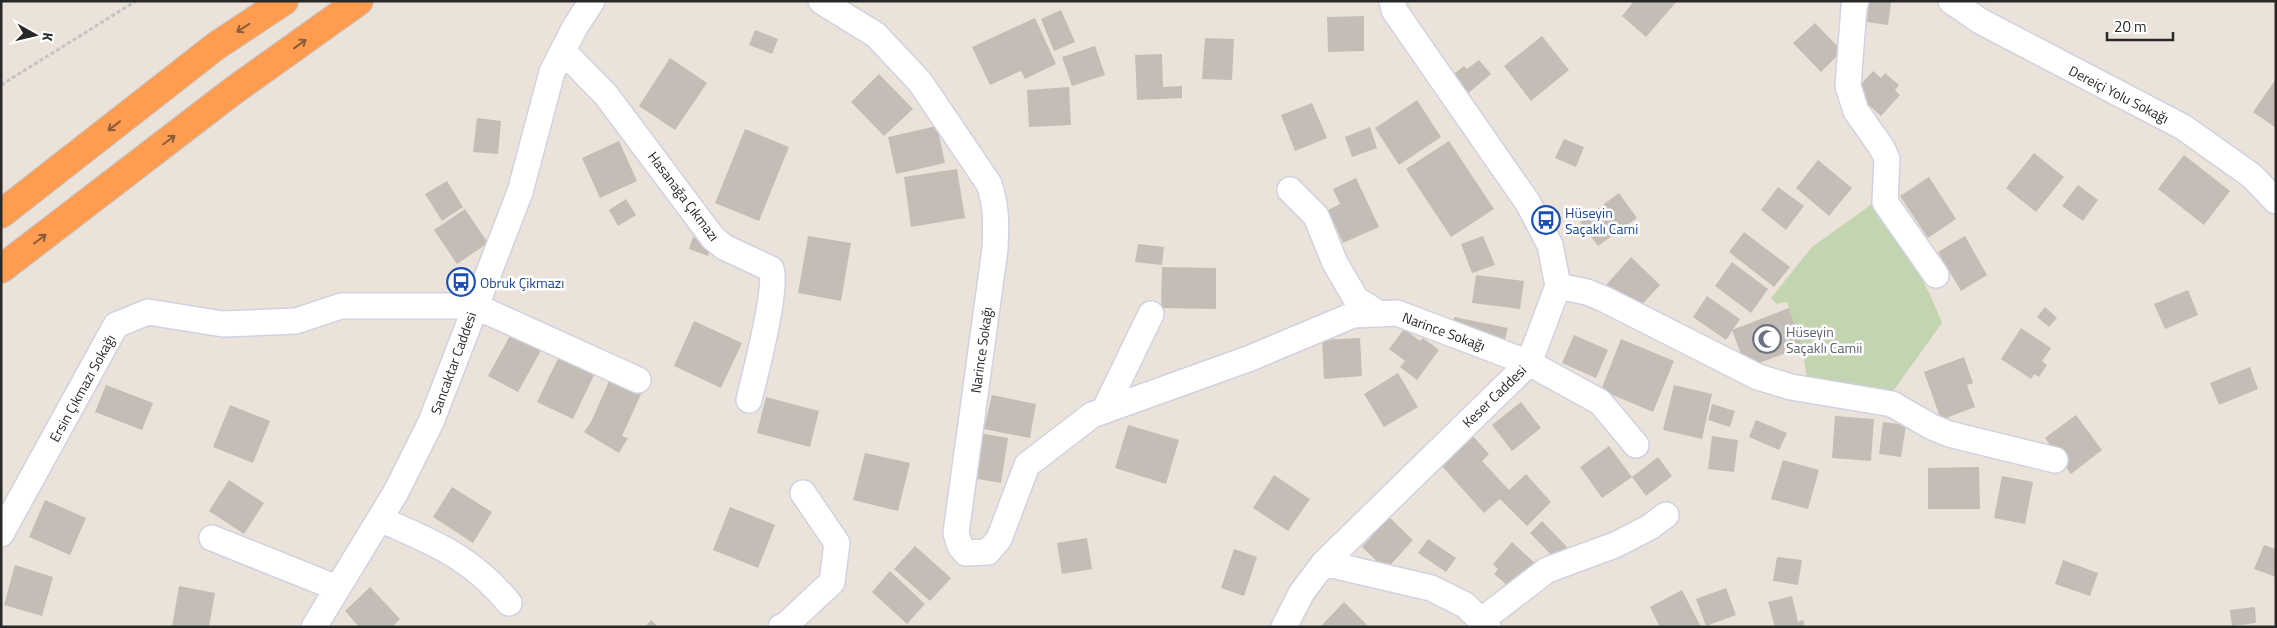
<svg xmlns="http://www.w3.org/2000/svg" width="2277" height="628" viewBox="0 0 2277 628" font-family="'Titillium Web',sans-serif">
  <style>
    .cemetery { fill: #c2d5b0 }
    .building { fill: #c3bdb6 }
    .lines { fill: none; stroke-linecap: round; stroke-linejoin: round }
    .minor-casing { stroke: #cfd2e2; stroke-width: 28 }
    .highway-casing { stroke: #c3c3c3; stroke-width: 30 }
    .path { stroke: #c3c3c3; stroke-width: 3; stroke-dasharray: 4 2.5; stroke-linecap: butt }
    .minor { stroke: #fff; stroke-width: 25 }
    .highway { stroke: #ff9c50; stroke-width: 28 }
    .oneway { stroke: #895c3a }
    .labels { text-anchor: middle; dominant-baseline: central; stroke-width: 5; stroke-linejoin: round; paint-order: stroke }
    .street-label { font-size: 14px; fill: #282828; stroke: #fff }
    .transit-label { font-size: 14px; fill: #164399; stroke: #fff; text-anchor: start }
    .worship-label { font-size: 14px; fill: #5b616d; stroke: #fff; text-anchor: start }
  </style>
  <rect width="100%" height="100%" fill="#ebe3d9"/>
  <path class="cemetery" d="M1872 204C1903 243 1924 277 1942 323L1888 398 1808 384 1802 347 1787 302 1777 304 1771 298 1812 247Z"/>
  <path class="building" d="M1634 1H1677L1646 37 1622 16Z
    M1869 1 1891 2 1888 25 1867 22Z
    M1061 10 1075 42 1054 51 1041 19Z
    M1364 16V51L1328 52 1327 17Z
    M1035 18 1056 64 1025 79 1021 71 990 85 972 47Z
    M1815 23 1842 51 1821 72 1793 43Z
    M755 30 778 39 772 54 749 45Z
    M1542 36 1569 70 1531 101 1504 66Z
    M1205 38 1234 39 1232 80 1202 79Z
    M1095 46 1105 75 1072 86 1062 57Z
    M1162 54 1163 87 1182 86V98L1137 100 1135 55Z
    M670 58 707 83 675 130 639 106Z
    M1479 60 1491 74 1466 95 1451 76 1464 66 1467 69Z
    M1873 71 1881 78 1885 73 1899 85 1895 90 1900 95 1881 116 1854 92Z
    M879 74 913 109 884 136 851 102Z
    M2276 79V128L2253 112Z
    M1069 87 1071 125 1029 127 1027 90Z
    M1417 100 1441 137 1399 165 1375 128Z
    M1312 103 1327 138 1295 151 1281 115Z
    M477 118 501 121 498 154 473 152Z
    M937 126 945 163 896 174 888 137Z
    M1370 127 1377 148 1352 157 1345 137Z
    M745 129 789 147 759 221 715 203Z
    M1564 139 1584 147 1576 167 1555 158Z
    M619 141 637 181 600 198 582 158Z
    M1449 141 1494 209 1451 237 1406 169Z
    M2034 153 2064 177 2036 212 2006 188Z
    M2184 155 2230 191 2204 225 2158 189Z
    M1818 160 1852 188 1829 216 1796 188Z
    M957 169 965 218 911 227 904 177Z
    M1929 177 1956 219 1928 238 1900 196Z
    M1356 178 1379 227 1343 243 1328 210 1340 204 1333 189Z
    M447 181 463 207 442 221 425 194Z
    M2078 185 2098 200 2083 221 2062 206Z
    M1778 187 1804 206 1786 230 1761 210Z
    M1619 193 1637 218 1598 246 1580 222Z
    M626 199 636 215 618 226 609 210Z
    M465 209 488 243 457 264 434 230Z
    M1744 232 1790 267 1774 287 1729 252Z
    M808 236 851 243 841 301 798 293Z
    M1483 236 1495 265 1472 273 1461 244Z
    M1965 236 1987 275 1961 291 1938 252Z
    M693 237 712 243 708 256 689 249Z
    M1138 244 1164 247 1162 265 1135 262Z
    M1631 257 1660 285 1635 312 1606 285Z
    M1732 262 1768 289 1751 313 1715 286Z
    M1162 267 1216 268V309L1161 308Z
    M1476 275 1524 281 1520 309 1472 303Z
    M2188 290 2198 315 2165 329 2154 304Z
    M1707 296 1740 319 1726 340 1693 317Z
    M2045 307 2057 318 2049 327 2037 317Z
    M1789 308 1802 347 1746 368 1732 330Z
    M1454 317 1508 328 1504 342 1451 331Z
    M694 321 742 343 721 388 674 366Z
    M514 328 544 345 518 392 488 376Z
    M2021 328 2051 348 2042 361 2047 365 2039 377 2034 374 2031 379 2001 359Z
    M1404 329 1420 341 1423 338 1439 350 1417 380 1400 367 1405 361 1389 349Z
    M1574 335 1608 350 1596 378 1562 363Z
    M1360 338 1362 376 1324 379 1322 340Z
    M1621 339 1674 361 1653 412 1601 390Z
    M561 352 597 369 573 419 537 402Z
    M1964 357 1973 383 1967 385 1975 407 1941 420 1924 372Z
    M2250 367 2258 389 2219 405 2210 383Z
    M1398 373 1418 407 1384 427 1364 394Z
    M610 379 642 392 622 436 628 438 619 453 584 432 591 422Z
    M106 385 153 403 142 430 95 412Z
    M1674 385 1712 394 1702 439 1663 430Z
    M992 395 1036 404 1030 438 984 429Z
    M766 397 819 411 810 447 757 433Z
    M1521 402 1541 428 1512 451 1492 425Z
    M1712 404 1735 411 1730 427 1708 420Z
    M230 405 270 421 253 463 213 447Z
    M2076 415 2102 450 2071 474 2045 438Z
    M1835 416 1874 419 1871 461 1832 458Z
    M1756 420 1787 433 1779 450 1749 437Z
    M1883 422 1906 425 1901 457 1879 454Z
    M1128 425 1179 440 1166 484 1115 468Z
    M979 433 1008 438 1001 483 972 478Z
    M1472 435 1489 454 1482 461 1509 490 1526 474 1551 502 1527 526 1500 499 1484 513 1440 464Z
    M1712 436 1738 440 1734 472 1708 469Z
    M1609 446 1632 477 1658 457 1672 476 1646 496 1632 477 1602 498 1580 467Z
    M865 453 910 463 898 511 853 500Z
    M1783 460 1819 470 1808 509 1771 499Z
    M1979 467 1980 509H1928V468Z
    M1274 475 1310 499 1288 531 1253 508Z
    M2002 476 2033 482 2025 524 1994 518Z
    M229 480 264 503 244 534 209 511Z
    M452 487 492 512 473 543 433 517Z
    M45 500 86 518 70 555 29 537Z
    M730 507 775 525 758 568 713 550Z
    M1389 517 1413 540 1386 570 1362 547Z
    M1542 521 1567 547 1555 559 1530 533Z
    M1087 538 1092 569 1062 574 1057 543Z
    M1428 539 1456 558 1446 572 1418 553Z
    M1512 542 1537 565 1514 591 1494 574 1498 569 1493 564Z
    M2264 545 2276 549V577L2254 569Z
    M915 546 951 578 930 601 894 569Z
    M1234 549 1257 557 1244 596 1221 588Z
    M1777 557 1802 560 1798 585 1773 581Z
    M2063 560 2098 573 2090 596 2055 584Z
    M15 565 53 577 42 616 4 605Z
    M890 571 925 604 907 624 872 592Z
    M179 586 215 593 209 627H172Z
    M370 587 400 619 392 627H359L345 611Z
    M1726 588 1736 615 1706 626 1696 599Z
    M1682 590 1701 627H1660L1650 607Z
    M1792 596 1798 622 1803 620 1805 627H1775L1768 602Z
    M1344 602 1369 627H1320Z
    M2255 607 2256 623 2232 626 2230 610Z
    M651 620 658 627H645Z"/>
  <g class="lines">
    <defs>
      <path id="minor" d="M821 1 876 35 920 82 989 184C997 207 996 226 995 249L956 533 960 546 966 553 988 552 999 539 1027 465 1092 415 1248 359 1353 315 1397 313 1529 363 1600 402 1636 445
        M1856 1 1854 7 1848 86 1856 111 1882 148 1887 159 1885 202 1936 275
        M1951 1 1980 21 2183 127 2252 176 2276 201
        M563 51 606 95 713 238 724 247 771 269C778 288 755 375 749 400
        M1290 190 1316 216 1335 263 1356 299 1380 314
        M1558 286 1587 292 1604 299 1758 377 1791 387 1892 404 1932 427 1949 434 2055 460
        M1104 411 1151 314
        M380 519C434 543 470 556 509 603
        M1 534 116 325 148 312 223 324 296 321 341 306H475L638 380
        M212 538 337 588
        M1324 563 1431 588 1465 605 1488 627
        M1482 620 1547 570 1615 545 1650 527 1666 515
        M314 627 396 492 431 422 520 192 552 72 575 27 592 1
        M781 627 786 625 832 582 837 543 803 493
        M1284 627 1302 592 1324 563 1529 363 1558 286 1550 245 1528 203 1394 10 1392 1"/>
      <path id="highway" d="M1 214 216 46 284 1
        M1 269 233 91 359 1"/>
    </defs>
    <use href="#minor" class="minor-casing"/>
    <use href="#highway" class="highway-casing"/>
    <path class="path" d="M1 85 136 1"/>
    <use href="#minor" class="minor"/>
    <use href="#highway" class="highway"/>
  </g>
  <defs><path id="oneway-shaft" d="M-6 0H5M1.5-3L5.5 0L1.5 3" fill="none" stroke-width="1.6" stroke-linecap="round" stroke-linejoin="round" transform="scale(1.25)"/></defs>
  <g class="oneway">
    <use href="#oneway-shaft" transform="translate(243 28) rotate(147)"/>
    <use href="#oneway-shaft" transform="translate(300 44) rotate(-36)"/>
    <use href="#oneway-shaft" transform="translate(114 126) rotate(142)"/>
    <use href="#oneway-shaft" transform="translate(169 140) rotate(-37)"/>
    <use href="#oneway-shaft" transform="translate(40 239) rotate(-37)"/>
  </g>
  <defs>
    <symbol id="bus-ring" viewBox="-11 -11 22 22"><circle r="9.5" fill="#fff" stroke="#1a4fb4" stroke-width="1.5"/><path d="M-5-6H5V4H4V6H2V4H-2V6H-4V4H-5ZM-3.5-4V0h7V-4ZM-3.5 1.2v1.5H-2V1.2ZM2 1.2v1.5H3.5V1.2Z" fill="#1a4fb4"/></symbol>
    <symbol id="mosque-ring" viewBox="-11 -11 22 22"><circle r="9.5" fill="#fff" stroke="#6b7280" stroke-width="1.5"/><path d="M3.5-4.9A6 6 0 1 0 3.5 4.9A5 5 0 1 1 3.5-4.9Z" fill="#6b7280"/></symbol>
  </defs>
  <g fill-rule="evenodd">
    <use href="#bus-ring" x="1530" y="204" width="32" height="32"/>
    <use href="#bus-ring" x="445" y="266" width="32" height="32"/>
    <use href="#mosque-ring" x="1751" y="323" width="32" height="32"/>
  </g>
  <g class="labels">
    <g class="street-label">
      <text transform="translate(2119 94) rotate(27)">Dereiçi Yolu Sokağı</text>
      <text transform="translate(684 196) rotate(53)">Hasanağa Çıkmazı</text>
      <text transform="translate(1444 331) rotate(20)">Narince Sokağı</text>
      <text transform="translate(981 350) rotate(-82)">Narince Sokağı</text>
      <text transform="translate(453 363) rotate(-70)">Sancaktar Caddesi</text>
      <text transform="translate(82 388) rotate(-61)">Ersin Çıkmazı Sokağı</text>
      <text transform="translate(1494 396) rotate(-44)">Keser Caddesi</text>
    </g>
    <g class="transit-label">
      <text x="1565" y="212">Hüseyin<tspan x="1565" dy="16">Saçaklı Cami</tspan></text>
      <text x="480" y="282">Obruk Çikmazı</text>
    </g>
    <g class="worship-label">
      <text x="1786" y="331">Hüseyin<tspan x="1786" dy="16">Saçaklı Camii</tspan></text>
    </g>
  </g>
  <rect width="2277" height="628" fill="none" stroke="#282828" stroke-width="5"/>
  <g transform="translate(35 35) rotate(98)" stroke="#ffffff" stroke-width="4" paint-order="stroke">
  <path d="M0-4L9 19L0 12L-9 19Z" fill="#282828"/>
  <text y="-8" font-size="14" font-weight="bold" text-anchor="middle" fill="#282828">K</text>
  </g>
  <path d="M2107 32v8h66v-8" fill="none" stroke="#282828" stroke-width="2.5"/>
  <text x="2114" y="32" font-size="15" fill="#282828" stroke="#ffffff" stroke-width="4" paint-order="stroke">20 m</text>
</svg>
